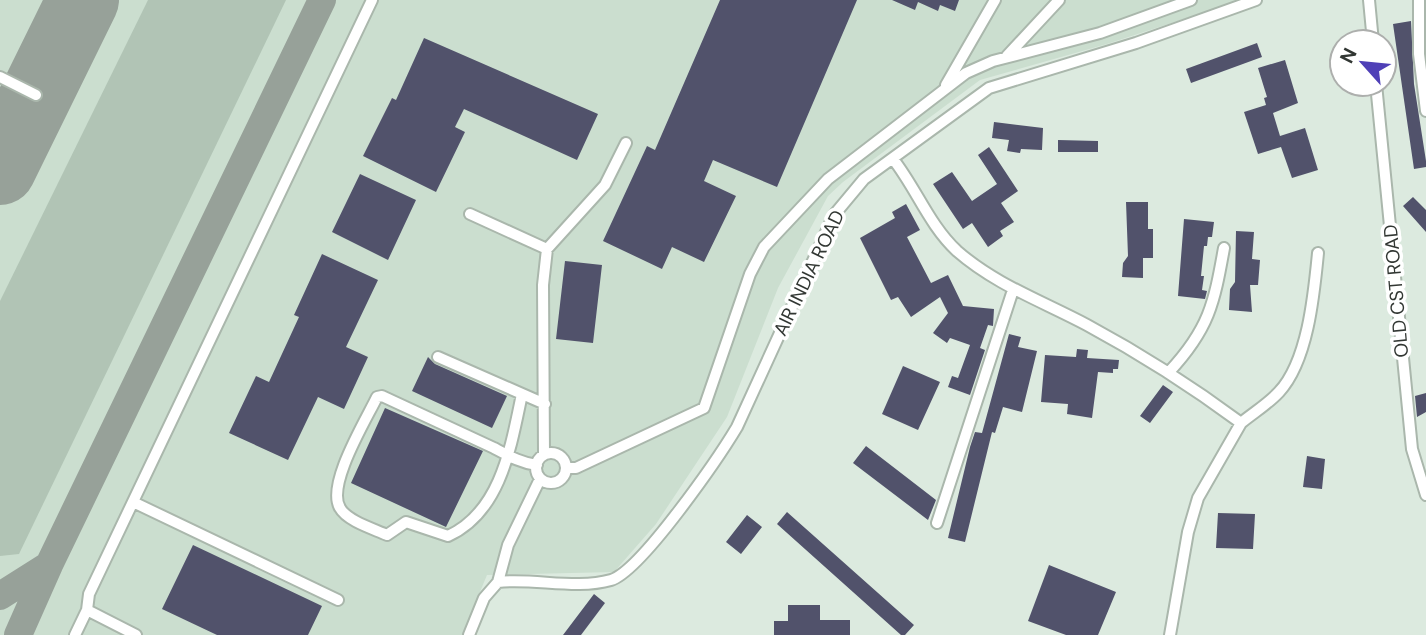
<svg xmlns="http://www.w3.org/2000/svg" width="1426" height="635" viewBox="0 0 1426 635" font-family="'DM Sans',sans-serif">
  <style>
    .built { fill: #cbdecf }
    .green { fill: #b1c4b5 }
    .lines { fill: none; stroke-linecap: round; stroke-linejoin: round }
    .taxiway { stroke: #97a199; stroke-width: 28 }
    .runway { stroke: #97a199; stroke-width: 72 }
    .building { fill: #51526b }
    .minor-casing { stroke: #aab7ac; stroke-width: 14 }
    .minor { stroke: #fff; stroke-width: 10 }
    .labels { text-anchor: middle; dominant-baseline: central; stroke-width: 7; stroke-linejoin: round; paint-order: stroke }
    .street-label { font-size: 19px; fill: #323733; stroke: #fff }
  </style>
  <rect width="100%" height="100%" fill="#dceadf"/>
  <path class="built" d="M0 0H1242L1107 44 980 80 843 182 828 196 778 288 727 417 656 524 614 572 487 575 462 635H0Z"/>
  <path class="green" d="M148 0H286L19 554 0 556V301Z"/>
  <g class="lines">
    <path class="taxiway" d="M0 596 49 565 322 0
      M18 635 49 565"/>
    <path class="runway" d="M0 169 83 0"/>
  </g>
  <path class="building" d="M720 0H857L777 187 713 160 704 181 736 196 704 262 672 247 662 269 603 241 647 146 655 150Z
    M892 0H959L955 11 940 5 938 11 918 2 915 10Z
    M1411 21 1414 84 1426 161V167L1414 169 1393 24Z
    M424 38 598 114 577 160 464 109 455 127 465 132 436 192 363 156 392 98 396 100Z
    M1257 43 1262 57 1191 83 1186 69Z
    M1285 60 1298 103 1273 113 1280 136 1305 128 1318 170 1292 178 1281 147 1258 154 1244 112 1266 105 1264 98 1267 97 1258 68Z
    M994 122 1043 128 1042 150 1021 149 1020 153 1007 151 1009 140 992 138Z
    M1058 140 1098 141V152H1058Z
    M989 147 1018 191 1001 203 1014 222 1000 231 1003 236 988 247 972 223 963 229 933 184 952 172 972 201 997 184 978 155Z
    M360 174 416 200 388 260 332 232Z
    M1413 197 1426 210V232L1403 206Z
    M1126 202H1148V229H1153V258H1143V278L1122 277 1123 263 1128 256Z
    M906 204 920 230 907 237 931 283 948 275 963 306 994 309 993 326 988 325 980 348 985 350 970 395 948 387 952 376 958 378 970 345 950 338 947 343 933 333 948 313 940 297 911 317 898 297 891 300 860 238 895 218 892 212Z
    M1184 219 1214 222 1212 237H1208L1207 246H1204L1201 276H1204L1202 290 1207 291 1205 299 1178 296Z
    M1236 231 1254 232 1252 259 1260 260 1258 285H1250L1252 312 1229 310 1230 289 1235 282Z
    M322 254 378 280 346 347 368 357 344 409 318 397 288 460 229 433 256 376 269 382 299 317 294 315Z
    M565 261 602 265 593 343 556 339Z
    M1009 334 1021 337 1018 347 1037 351 1022 412 1003 407 995 433 992 432 965 542 948 538 970 447 975 432 982 433Z
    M1077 349 1088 350 1087 358 1119 360 1118 369H1113V373L1098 372 1092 418 1067 414 1068 404 1041 402 1045 355 1076 357Z
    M428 357 435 364 507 396 492 428 412 391Z
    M903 366 940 382 918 430 882 414Z
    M1163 385 1173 392 1150 423 1140 416Z
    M1426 393V412L1417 417 1415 396Z
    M385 408 483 451 446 527 351 483Z
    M866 446 936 500 928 520 853 463Z
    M1307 456 1325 459 1322 489 1303 487Z
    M787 512 914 625 905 635H901L777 524Z
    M1218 513 1255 514 1253 549 1216 548Z
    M747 515 762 527 741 554 726 542Z
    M193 545 322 606 308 635H217L162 609Z
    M1049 565 1116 592 1098 635H1066L1028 621Z
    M594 594 605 603 581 635H563Z
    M788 605H820V620H850V635H774V621H788Z"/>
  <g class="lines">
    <defs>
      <path id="minor" d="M1369 0 1373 42
        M1419 0V54L1426 111
        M1007 56 1059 0
        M0 77 36 95
        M1376 84 1412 449 1426 495
        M946 85 995 0
        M893 159C916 188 929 225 957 251 996 285 1042 301 1087 325 1141 354 1191 386 1241 423L1198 498 1188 532 1170 635
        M470 214 547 249
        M438 357 545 404
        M1169 372C1209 329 1214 304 1224 248
        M522 394C511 446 501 512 448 536L406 522 387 535C374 529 347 521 340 508 326 485 366 420 377 397L382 396 494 448C509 456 521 463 537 465
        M1241 423C1253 413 1268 404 1279 392 1308 361 1314 294 1318 253
        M536 468a15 15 0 1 1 30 0a15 15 0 1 1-30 0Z
        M544 455 543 285 547 249 605 185 626 143
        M566 468H576L704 408 750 274 764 247 828 179 966 73 993 61 1100 33 1191 0
        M133 502 338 600
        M937 523 1013 290
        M498 582 508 545 540 479
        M87 610 136 635
        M75 635 87 610 89 594 372 0
        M469 635 484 598 498 582C535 578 576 590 611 580 641 571 719 457 737 427L834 215 864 179 989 88 1136 43 1256 0"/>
    </defs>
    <use href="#minor" class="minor-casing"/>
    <use href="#minor" class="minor"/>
  </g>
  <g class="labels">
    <g class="street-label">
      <text transform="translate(809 273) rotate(-64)">AIR INDIA ROAD</text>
      <text transform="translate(1396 291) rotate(-95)">OLD CST ROAD</text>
    </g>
  </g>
  <g transform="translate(1363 63) rotate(297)"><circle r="33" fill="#ffffff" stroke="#adafad" stroke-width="2"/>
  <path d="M0-5L12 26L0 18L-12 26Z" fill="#4f40b7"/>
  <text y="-10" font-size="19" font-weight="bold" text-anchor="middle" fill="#323733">N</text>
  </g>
</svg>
